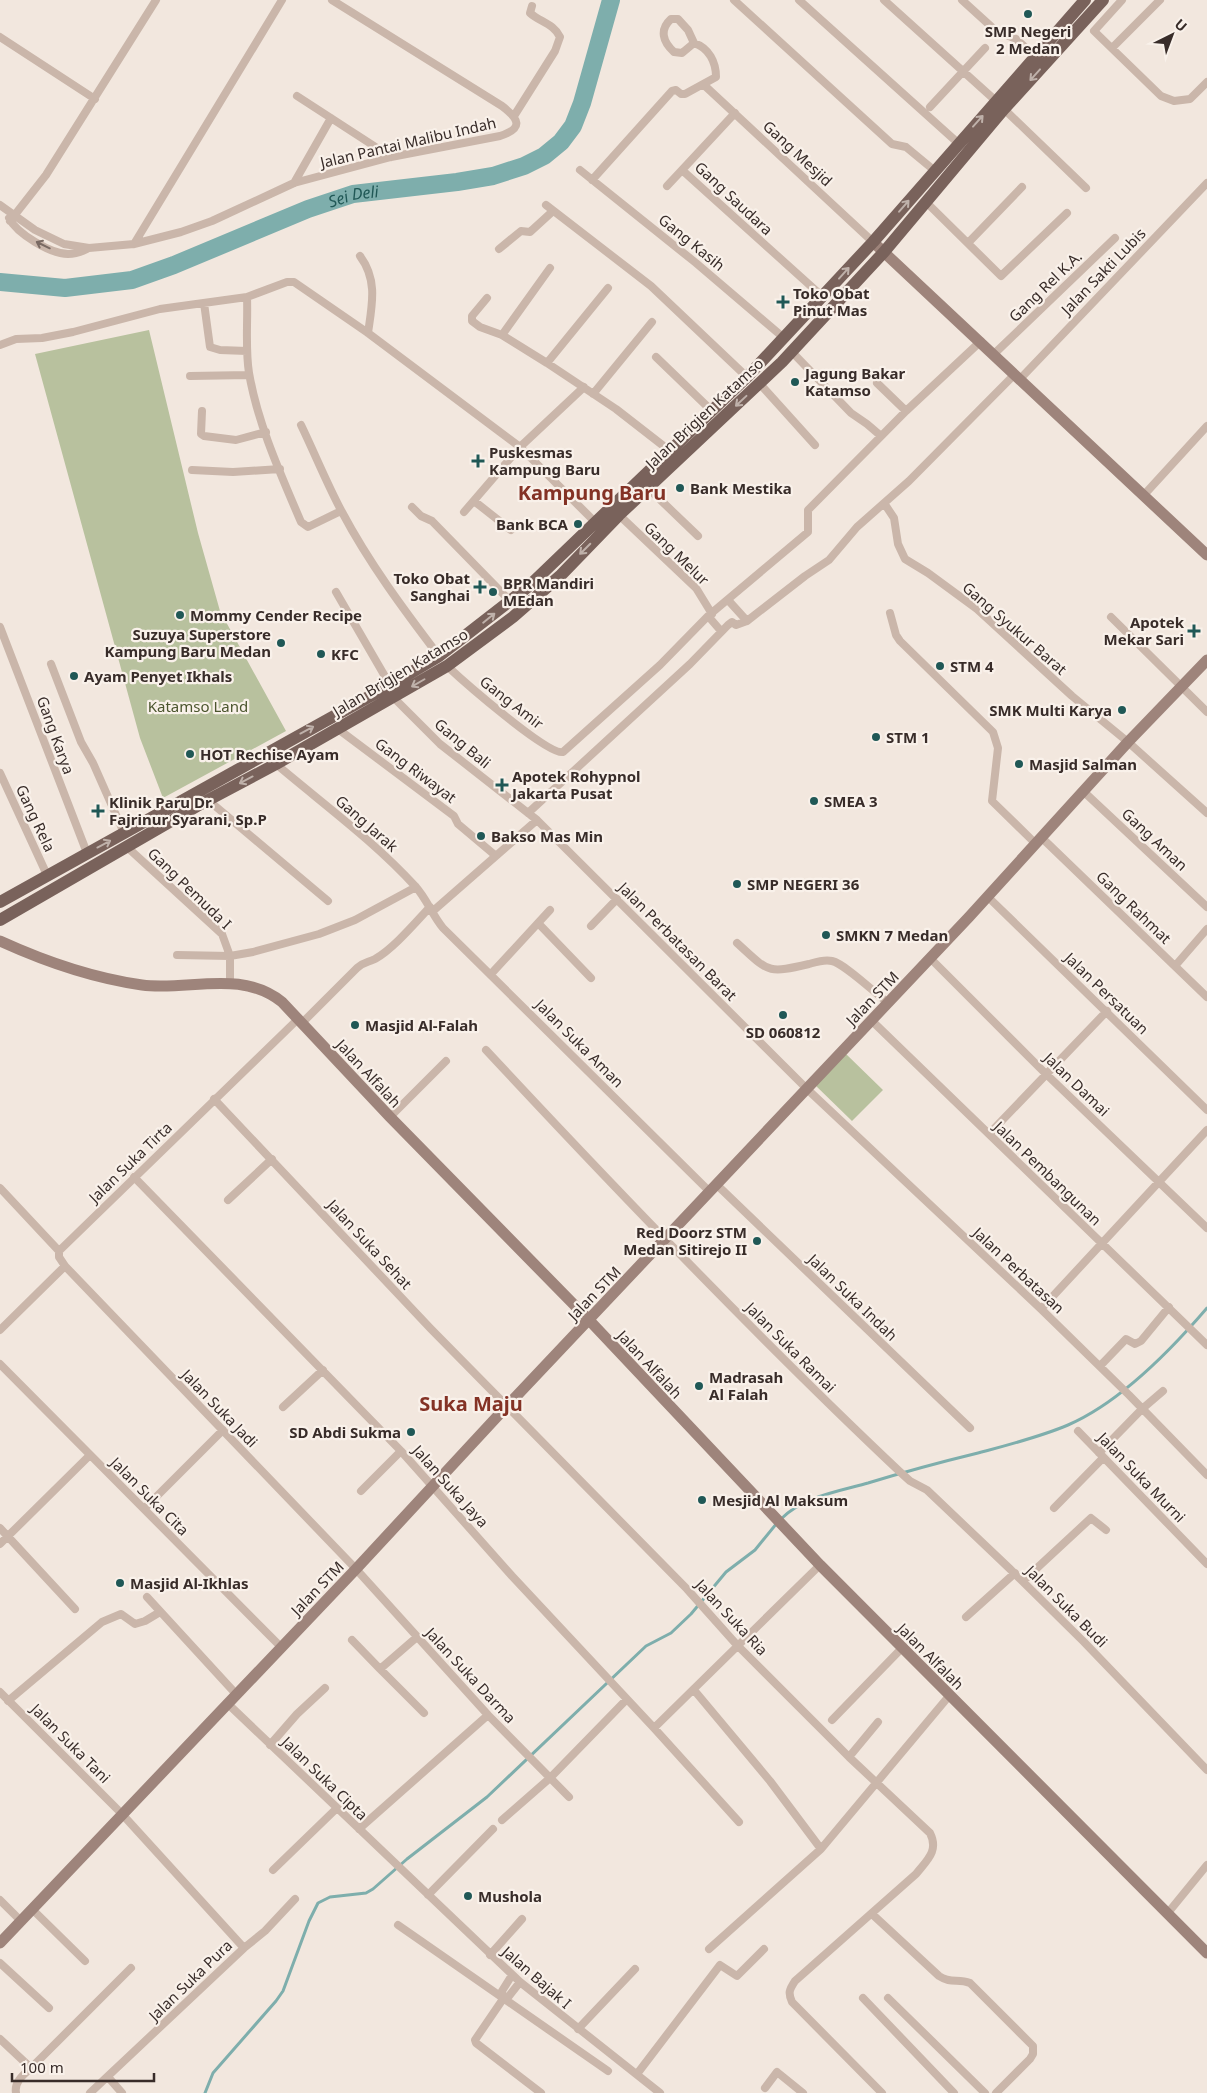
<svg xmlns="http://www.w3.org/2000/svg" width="1207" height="2093" viewBox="0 0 1207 2093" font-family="'Noto Sans',sans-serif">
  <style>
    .green { fill: #b8c19e }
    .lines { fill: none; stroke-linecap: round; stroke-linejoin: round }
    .stream { stroke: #7eaeac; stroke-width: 3 }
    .river { stroke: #7eaeac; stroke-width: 18 }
    .street { stroke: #cab6aa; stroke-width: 8 }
    .secondary { stroke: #9e847b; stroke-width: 11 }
    .primary { stroke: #79625b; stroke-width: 12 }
    .oneway { stroke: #bfb1aa }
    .oneway2 { stroke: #7a6a63 }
    .poi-dot { fill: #205856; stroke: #f9f1ea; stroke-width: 2 }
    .labels { text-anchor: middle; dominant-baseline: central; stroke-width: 4.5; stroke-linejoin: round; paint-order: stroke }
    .poi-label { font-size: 15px; font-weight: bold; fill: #382c29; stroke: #f9f1ea; text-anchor: start }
    .street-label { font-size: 15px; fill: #382c29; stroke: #f9f1ea }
    .park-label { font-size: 15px; fill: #4b552e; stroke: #f9f1ea }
    .water-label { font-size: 16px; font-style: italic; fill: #205856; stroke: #f9f1ea }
    .district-label { font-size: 20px; font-weight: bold; fill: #843225; stroke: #f9f1ea }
  </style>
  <rect width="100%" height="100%" fill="#f2e7de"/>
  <path class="green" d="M149 330 198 533 220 611 286 731 163 798 140 738 35 354Z
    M845 1053 883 1090 852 1121 814 1084Z"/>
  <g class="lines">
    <path class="stream" d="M781 1519C802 1497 839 1491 868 1483 904 1472 941 1462 978 1453 1008 1445 1040 1437 1068 1425 1119 1403 1171 1350 1207 1308
      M205 2093 213 2073 276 2001 283 1991 309 1921 318 1903 330 1897 366 1893 373 1889 407 1859 487 1797 646 1646 671 1633 691 1614 726 1572 755 1550 777 1523"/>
    <path class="river" id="s1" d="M0 282 65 288 132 280 174 265 308 209 353 194 457 182 493 176 524 166 544 156 561 142 573 126 582 103 611 0"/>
    <path class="street" d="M734 0 892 144 906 147 935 171
      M799 0 958 143
      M884 0 996 101
      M962 0 995 30 1016 39 1035 56
      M1122 0 1094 31 1161 96 1174 101 1190 99 1207 82
      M0 37 95 99
      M1112 48 1160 0
      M704 85 873 242
      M297 96 391 157
      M930 107 985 48
      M1004 109 1086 188
      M735 113 682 170 823 297
      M514 116 555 51 560 37C554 24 540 22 530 13L532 6
      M580 170 696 263 784 338
      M592 180 672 91 676 90 681 94H685L716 77C716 62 709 48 694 43L682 53 674 52C663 42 659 30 671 19H678L688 30 694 43
      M294 183 331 118
      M667 186 682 170
      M926 202 1001 276 1067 213
      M0 205 35 230 64 244 89 248 134 244 181 232 212 221 294 183 391 157 500 136C524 128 519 119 502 106L332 0
      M546 205 651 286 747 377
      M9 218C17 234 51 254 68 254 75 254 81 252 87 249
      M10 221 46 175 156 0
      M968 243 1022 187
      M134 244 282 0
      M499 249 521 231 530 232 553 211
      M360 256C378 280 372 305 368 333
      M247 297C248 322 245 348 249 373 258 425 281 475 301 522L308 527 341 511
      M487 298 472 316V321L480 327 502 335 547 363 616 409 670 451
      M204 303 210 347 220 350 247 351
      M502 335 550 268
      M0 345 16 339 42 338 73 332 160 309 247 297 287 282H294L368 333 520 447 597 524
      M792 352 851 413 867 424 881 436
      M994 354 1115 238
      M656 357 712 411
      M547 363 608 288
      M190 376 249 375
      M1020 379 1207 183
      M877 383 906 411
      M760 384 815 445
      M593 394 652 322
      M202 411 201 434 204 436 236 440 266 432
      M301 425C315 454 327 484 342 512 369 563 404 610 439 656
      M192 470 233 472 280 469
      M648 488 698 536
      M1143 496 1207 426
      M474 501 511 530
      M884 503 894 518 898 544 905 559 928 573 977 609 1072 696 1128 742 1207 813
      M412 507 421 516 432 521 510 601
      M464 512 520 447 584 387
      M619 515 696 588 712 614
      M336 592 390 685
      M728 600 747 621
      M890 613 896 635 900 641 993 732 998 748 992 801 1036 844
      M708 616 721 631
      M1111 617 1207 712
      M0 627 87 853
      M51 664 81 742 93 763 124 833
      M447 666C462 680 547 755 563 752L660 665 708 616 808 532V510L906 411 981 341
      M391 695 440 744 537 820 807 1089 1041 1309 1129 1395 1207 1475
      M338 729 454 816 458 824 496 856
      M276 764C323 804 374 841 415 886 427 899 432 915 443 928L710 1192
      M0 773 47 875
      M1083 791 1207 907
      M208 800 328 901
      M528 813 690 664 728 625 732 622 736 625 747 621 805 576 829 560 857 527 909 481 1015 374
      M1042 838 1207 997
      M127 847 222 934 230 956V983
      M988 897 1207 1110
      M433 911 537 820
      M538 923 591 978
      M591 926 617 899
      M737 943C769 972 766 974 809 964 816 962 824 959 832 961 845 964 875 993 887 1002
      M177 955 230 956 253 952 319 934 355 920 416 887
      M930 958 1045 1073 1207 1228
      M1175 966 1207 929
      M491 974 550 910
      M871 1020 1207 1345
      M302 1023 357 968C365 961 367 963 375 959 393 949 415 923 430 907
      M486 1050C620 1194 756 1336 899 1471L910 1481 927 1490 1009 1568 1084 1642 1207 1770
      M214 1099 431 1329 687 1589 737 1645 849 1757 930 1833C939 1851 927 1860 916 1874L795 1981C789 1990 788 1993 792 2002L882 2093
      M390 1117 446 1061
      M989 1134 1107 1011
      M134 1177 401 1451 512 1576 654 1728 739 1822
      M717 1185 970 1428
      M0 1188 59 1251
      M228 1200 272 1159
      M59 1251V1257L65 1266 356 1569 488 1715 569 1797
      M59 1251 298 1019
      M1041 1309 1207 1130
      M0 1330 65 1266
      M0 1364 281 1647
      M1100 1366 1126 1339 1135 1344 1141 1341 1169 1307
      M283 1407 323 1370
      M1078 1431 1207 1564
      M1099 1453 1142 1409 1163 1391
      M361 1491 401 1451
      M1054 1508 1103 1458
      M144 1509 223 1430
      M0 1528 75 1609
      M0 1544 90 1455
      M1023 1581 1091 1518 1106 1530
      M147 1597 236 1694
      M966 1617 1015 1573
      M417 1637 380 1669 424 1713
      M352 1640 380 1669
      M694 1690 770 1781 821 1849 949 1696
      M0 1692 122 1814 244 1948 90 2093
      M8 1701 102 1622 121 1614 135 1624 145 1621 160 1612
      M227 1703 520 1982 660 2093
      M832 1720 902 1648
      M654 1728 820 1565
      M270 1745 297 1714 325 1688
      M849 1757 878 1722
      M502 1820 550 1778 627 1699
      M359 1829 488 1715
      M273 1870 337 1808
      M428 1895 493 1829
      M0 1900 21 1921
      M32 1909 85 1961
      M872 1914 939 1976C951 1984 958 1978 970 1983L1033 2046V2054L1030 2059 996 2093
      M1167 1914 1207 1865
      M398 1925 608 2071
      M244 1948 265 1931 295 1899
      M709 1949 821 1849
      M490 1955 522 1919
      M0 1963 49 2008
      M520 1982 509 1996 503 1999 475 2040 476 2043 541 2093
      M863 1998 954 2093
      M888 1998 985 2093
      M503 1999 502 1991 512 1975
      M578 2029 635 1969
      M0 2039 31 2068 131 1968
      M637 2074 720 1965 737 1976 764 1949
      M108 2077 122 2093
      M765 2088 777 2072 803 2093
      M16 2093C14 2082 23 2075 31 2068"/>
    <path class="secondary" d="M873 242 1207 555
      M0 941C46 962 92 978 142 985 189 991 241 969 282 1002L390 1117 589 1320 820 1565 1207 1953
      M0 1943 356 1569 507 1406 969 917 1128 742 1207 660"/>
    <path class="primary" d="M0 902 390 685 439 656 529 586 747 377 873 242 1085 0
      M0 920 197 806 276 764 447 666 513 617 561 575 619 515 782 362 884 252 1004 109 1103 0"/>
  </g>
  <defs><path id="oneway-shaft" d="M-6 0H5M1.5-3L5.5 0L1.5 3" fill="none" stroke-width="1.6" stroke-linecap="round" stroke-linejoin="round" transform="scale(1.25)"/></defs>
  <g class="oneway">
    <use href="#oneway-shaft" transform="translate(1035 75) rotate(132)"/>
    <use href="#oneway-shaft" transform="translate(978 121) rotate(-48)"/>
    <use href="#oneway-shaft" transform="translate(904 206) rotate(-49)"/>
    <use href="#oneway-shaft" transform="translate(844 273) rotate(-48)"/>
    <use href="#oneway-shaft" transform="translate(741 401) rotate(137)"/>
    <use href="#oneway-shaft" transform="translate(585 549) rotate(135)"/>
    <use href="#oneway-shaft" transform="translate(489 618) rotate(-39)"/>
    <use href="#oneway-shaft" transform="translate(418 683) rotate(150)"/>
    <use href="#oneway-shaft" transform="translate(307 730) rotate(-28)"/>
    <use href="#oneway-shaft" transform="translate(246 780) rotate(152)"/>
    <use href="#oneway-shaft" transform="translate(104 844) rotate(-28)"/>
  </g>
  <use class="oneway2" href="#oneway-shaft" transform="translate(43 245) rotate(-154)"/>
  <g class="poi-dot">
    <circle cx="1028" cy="14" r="5"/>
    <path d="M780.5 294.5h5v5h5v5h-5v5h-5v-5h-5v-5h5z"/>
    <circle cx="795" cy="382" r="5"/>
    <path d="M475.5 453.5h5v5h5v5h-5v5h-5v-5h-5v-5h5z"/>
    <circle cx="680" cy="488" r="5"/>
    <circle cx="578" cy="524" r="5"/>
    <path d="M477.5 579.5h5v5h5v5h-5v5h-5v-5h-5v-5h5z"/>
    <circle cx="493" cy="592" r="5"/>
    <circle cx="180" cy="615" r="5"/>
    <path d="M1191.5 623.5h5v5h5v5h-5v5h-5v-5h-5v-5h5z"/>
    <circle cx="281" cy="643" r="5"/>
    <circle cx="321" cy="654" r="5"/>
    <circle cx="940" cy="666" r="5"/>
    <circle cx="74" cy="676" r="5"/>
    <circle cx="1122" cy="710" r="5"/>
    <circle cx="876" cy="737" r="5"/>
    <circle cx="190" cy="754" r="5"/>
    <circle cx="1019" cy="764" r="5"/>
    <path d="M499.5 777.5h5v5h5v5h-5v5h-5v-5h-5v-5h5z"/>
    <circle cx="814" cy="801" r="5"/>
    <path d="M95.5 803.5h5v5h5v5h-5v5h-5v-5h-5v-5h5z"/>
    <circle cx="481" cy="836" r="5"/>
    <circle cx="737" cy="884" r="5"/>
    <circle cx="826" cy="935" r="5"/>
    <circle cx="783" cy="1015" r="5"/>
    <circle cx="355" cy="1025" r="5"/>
    <circle cx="757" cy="1241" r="5"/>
    <circle cx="699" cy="1386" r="5"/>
    <circle cx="411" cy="1432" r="5"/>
    <circle cx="702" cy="1500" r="5"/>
    <circle cx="120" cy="1583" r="5"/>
    <circle cx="468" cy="1896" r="5"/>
  </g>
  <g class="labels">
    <g class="poi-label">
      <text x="1028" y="31" text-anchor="middle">SMP Negeri<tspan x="1028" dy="17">2 Medan</tspan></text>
      <text x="793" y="293">Toko Obat<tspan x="793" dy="17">Pinut Mas</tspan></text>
      <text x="805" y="373">Jagung Bakar<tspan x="805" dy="17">Katamso</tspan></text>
      <text x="489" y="452">Puskesmas<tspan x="489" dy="17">Kampung Baru</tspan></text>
      <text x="690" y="488">Bank Mestika</text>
      <text x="568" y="524" text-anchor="end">Bank BCA</text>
      <text x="470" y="578" text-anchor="end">Toko Obat<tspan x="470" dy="17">Sanghai</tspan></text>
      <text x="503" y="583">BPR Mandiri<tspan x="503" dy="17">MEdan</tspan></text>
      <text x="190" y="615">Mommy Cender Recipe</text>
      <text x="1184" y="622" text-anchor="end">Apotek<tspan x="1184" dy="17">Mekar Sari</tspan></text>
      <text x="271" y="634" text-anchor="end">Suzuya Superstore<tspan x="271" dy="17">Kampung Baru Medan</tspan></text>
      <text x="331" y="654">KFC</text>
      <text x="950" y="666">STM 4</text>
      <text x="84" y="676">Ayam Penyet Ikhals</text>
      <text x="1112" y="710" text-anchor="end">SMK Multi Karya</text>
      <text x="886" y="737">STM 1</text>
      <text x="200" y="754">HOT Rechise Ayam</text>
      <text x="1029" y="764">Masjid Salman</text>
      <text x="512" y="776">Apotek Rohypnol<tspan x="512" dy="17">Jakarta Pusat</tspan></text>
      <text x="824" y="801">SMEA 3</text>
      <text x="109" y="802">Klinik Paru Dr.<tspan x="109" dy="17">Fajrinur Syarani, Sp.P</tspan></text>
      <text x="491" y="836">Bakso Mas Min</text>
      <text x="747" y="884">SMP NEGERI 36</text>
      <text x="836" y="935">SMKN 7 Medan</text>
      <text x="365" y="1025">Masjid Al-Falah</text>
      <text x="783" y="1032" text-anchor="middle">SD 060812</text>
      <text x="747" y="1232" text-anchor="end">Red Doorz STM<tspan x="747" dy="17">Medan Sitirejo II</tspan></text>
      <text x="709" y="1377">Madrasah<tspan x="709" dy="17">Al Falah</tspan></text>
      <text x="401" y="1432" text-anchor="end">SD Abdi Sukma</text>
      <text x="712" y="1500">Mesjid Al Maksum</text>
      <text x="130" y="1583">Masjid Al-Ikhlas</text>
      <text x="478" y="1896">Mushola</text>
    </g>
    <g class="street-label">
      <text transform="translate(408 142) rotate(-13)">Jalan Pantai Malibu Indah</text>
      <text transform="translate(798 153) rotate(43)">Gang Mesjid</text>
      <text transform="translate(734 198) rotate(43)">Gang Saudara</text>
      <text transform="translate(692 242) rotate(39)">Gang Kasih</text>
      <text transform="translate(1103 271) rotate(-46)">Jalan Sakti Lubis</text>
      <text transform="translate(1045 286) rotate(-44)">Gang Rel K.A.</text>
      <text transform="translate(704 413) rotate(-43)">Jalan Brigjen Katamso</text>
      <text transform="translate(677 553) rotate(44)">Gang Melur</text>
      <text transform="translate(1015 628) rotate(41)">Gang Syukur Barat</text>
      <text transform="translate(400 672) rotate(-31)">Jalan Brigjen Katamso</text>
      <text transform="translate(512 702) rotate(38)">Gang Amir</text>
      <text transform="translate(56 735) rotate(70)">Gang Karya</text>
      <text transform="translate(463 743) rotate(40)">Gang Bali</text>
      <text transform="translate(416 770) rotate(37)">Gang Riwayat</text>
      <text transform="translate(36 818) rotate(65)">Gang Rela</text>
      <text transform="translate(367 823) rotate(41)">Gang Jarak</text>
      <text transform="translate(1155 839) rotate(43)">Gang Aman</text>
      <text transform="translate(190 888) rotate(44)">Gang Pemuda I</text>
      <text transform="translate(1134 907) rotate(44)">Gang Rahmat</text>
      <text transform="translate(678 941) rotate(45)">Jalan Perbatasan Barat</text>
      <text transform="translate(1107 993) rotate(44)">Jalan Persatuan</text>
      <text transform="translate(872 998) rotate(-46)">Jalan STM</text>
      <text transform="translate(580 1043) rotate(45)">Jalan Suka Aman</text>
      <text transform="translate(369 1073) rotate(47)">Jalan Alfalah</text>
      <text transform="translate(1077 1084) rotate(44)">Jalan Damai</text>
      <text transform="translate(130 1162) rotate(-44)">Jalan Suka Tirta</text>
      <text transform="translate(1048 1173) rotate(44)">Jalan Pembangunan</text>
      <text transform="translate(370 1244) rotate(47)">Jalan Suka Sehat</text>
      <text transform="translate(1019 1270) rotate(43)">Jalan Perbatasan</text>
      <text transform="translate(594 1293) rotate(-46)">Jalan STM</text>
      <text transform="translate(853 1297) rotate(44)">Jalan Suka Indah</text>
      <text transform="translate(791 1347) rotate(45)">Jalan Suka Ramai</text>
      <text transform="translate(650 1364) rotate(47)">Jalan Alfalah</text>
      <text transform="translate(220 1408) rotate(46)">Jalan Suka Jadi</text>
      <text transform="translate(1142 1477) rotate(46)">Jalan Suka Murni</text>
      <text transform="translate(451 1486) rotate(48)">Jalan Suka Jaya</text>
      <text transform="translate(150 1496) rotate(45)">Jalan Suka Cita</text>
      <text transform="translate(317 1588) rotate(-46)">Jalan STM</text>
      <text transform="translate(1067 1606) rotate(45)">Jalan Suka Budi</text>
      <text transform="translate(732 1617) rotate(47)">Jalan Suka Ria</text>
      <text transform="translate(931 1656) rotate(45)">Jalan Alfalah</text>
      <text transform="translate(471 1675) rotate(47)">Jalan Suka Darma</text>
      <text transform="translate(71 1743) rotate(45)">Jalan Suka Tani</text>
      <text transform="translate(325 1778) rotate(44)">Jalan Suka Cipta</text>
      <text transform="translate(537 1977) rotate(41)">Jalan Bajak I</text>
      <text transform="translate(190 1980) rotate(-44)">Jalan Suka Pura</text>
    </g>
    <g class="park-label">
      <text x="198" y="706">Katamso Land</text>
    </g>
    <g class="water-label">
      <text stroke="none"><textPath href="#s1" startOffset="370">Sei Deli</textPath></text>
    </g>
    <g class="district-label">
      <text x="592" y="492">Kampung Baru</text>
      <text x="471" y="1403">Suka Maju</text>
    </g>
  </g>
  <g transform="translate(1172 35) rotate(42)" stroke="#f9f1ea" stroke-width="4" paint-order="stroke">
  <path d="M0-4L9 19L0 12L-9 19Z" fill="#382c29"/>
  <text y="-8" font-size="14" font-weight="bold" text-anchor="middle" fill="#382c29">U</text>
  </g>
  <path d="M12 2073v8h142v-8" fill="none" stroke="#382c29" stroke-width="2.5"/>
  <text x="20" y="2073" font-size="15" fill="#382c29" stroke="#f9f1ea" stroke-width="4" paint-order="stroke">100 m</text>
</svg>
